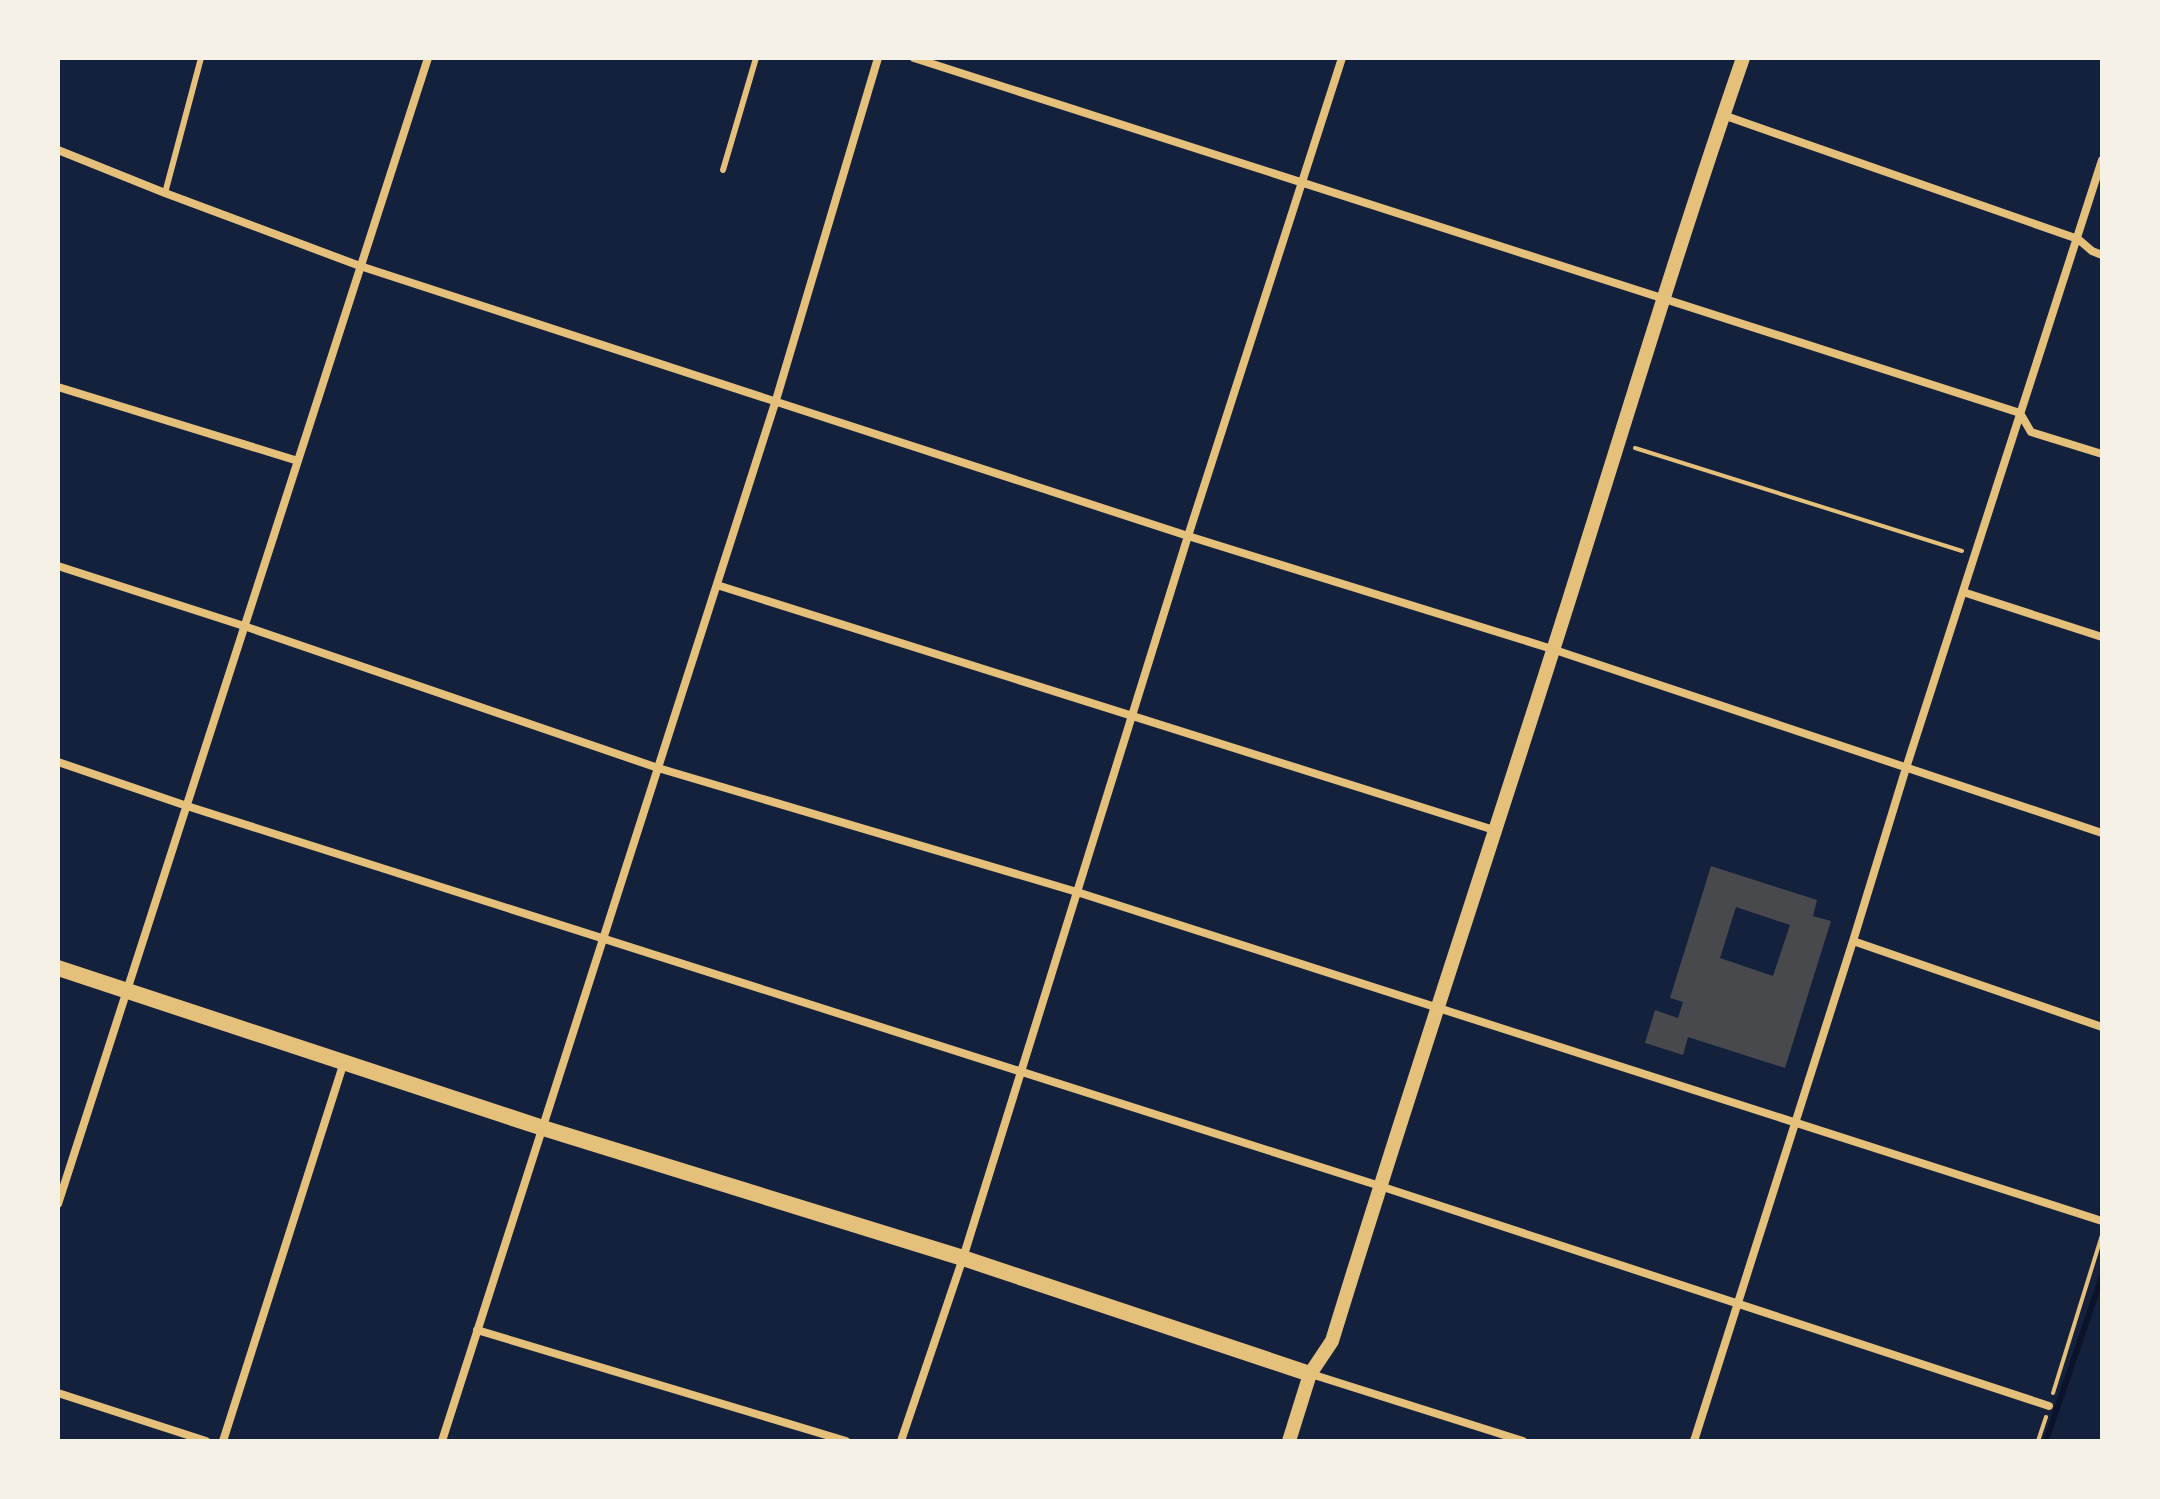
<svg xmlns="http://www.w3.org/2000/svg" width="2160" height="1499" viewBox="0 0 2160 1499" font-family="Poppins,sans-serif">
  <style>
    .lines { fill: none; stroke-linecap: round; stroke-linejoin: round }
    .stream { stroke: #0b132b; stroke-width: 6 }
    .building { fill: #48494c; fill-rule: evenodd }
    .path { stroke: #e5c07b; stroke-width: 4 }
    .service { stroke: #e5c07b; stroke-width: 6 }
    .minor { stroke: #e5c07b; stroke-width: 8 }
    .tertiary { stroke: #e5c07b; stroke-width: 14 }
    .secondary { stroke: #e5c07b; stroke-width: 16 }
  </style>
  <rect width="100%" height="100%" fill="#14213d"/>
  <g class="lines">
    <path class="stream" d="M2046 1441 2102 1276"/>
  </g>
  <path class="building" d="M1711 866 1817 900 1813 916 1831 921 1785 1068 1688 1037 1683 1055 1645 1043 1655 1010 1678 1018 1683 1002 1670 998ZM1736 907 1790 925 1773 976 1720 958Z"/>
  <g class="lines">
    <path class="path" d="M1635 448 1962 551
      M2053 1393 2102 1235
      M2038 1441 2046 1417"/>
    <path class="service" d="M723 170 756 58
      M165 193 201 58"/>
    <path class="minor" d="M914 58 2020 413 2031 432 2102 454
      M1723 115 2078 239 2092 251 2102 255
      M58 150 165 193 360 266 1188 536 1552 649 2102 833
      M58 387 298 461
      M58 566 244 626 658 768 1077 892 2102 1221
      M717 585 1494 830
      M1963 592 2102 637
      M58 762 187 806 1380 1186 2049 1406
      M1853 941 2102 1027
      M58 1204 428 58
      M477 1330 846 1441
      M1311 1374 1523 1441
      M58 1393 206 1441
      M223 1441 344 1062
      M442 1441 776 400 878 58
      M901 1441 963 1258 1188 536 1342 58
      M1694 1441 1853 941 1906 768 2102 160"/>
    <path class="tertiary" d="M1289 1441 1310 1374 1332 1341C1408 1093 1491 847 1569 600 1626 419 1681 237 1743 58"/>
    <path class="secondary" d="M58 968 543 1128 963 1258 1310 1374"/>
  </g>
  <rect width="2160" height="1499" fill="none" stroke="#f6f1e7" stroke-width="120"/>
</svg>
